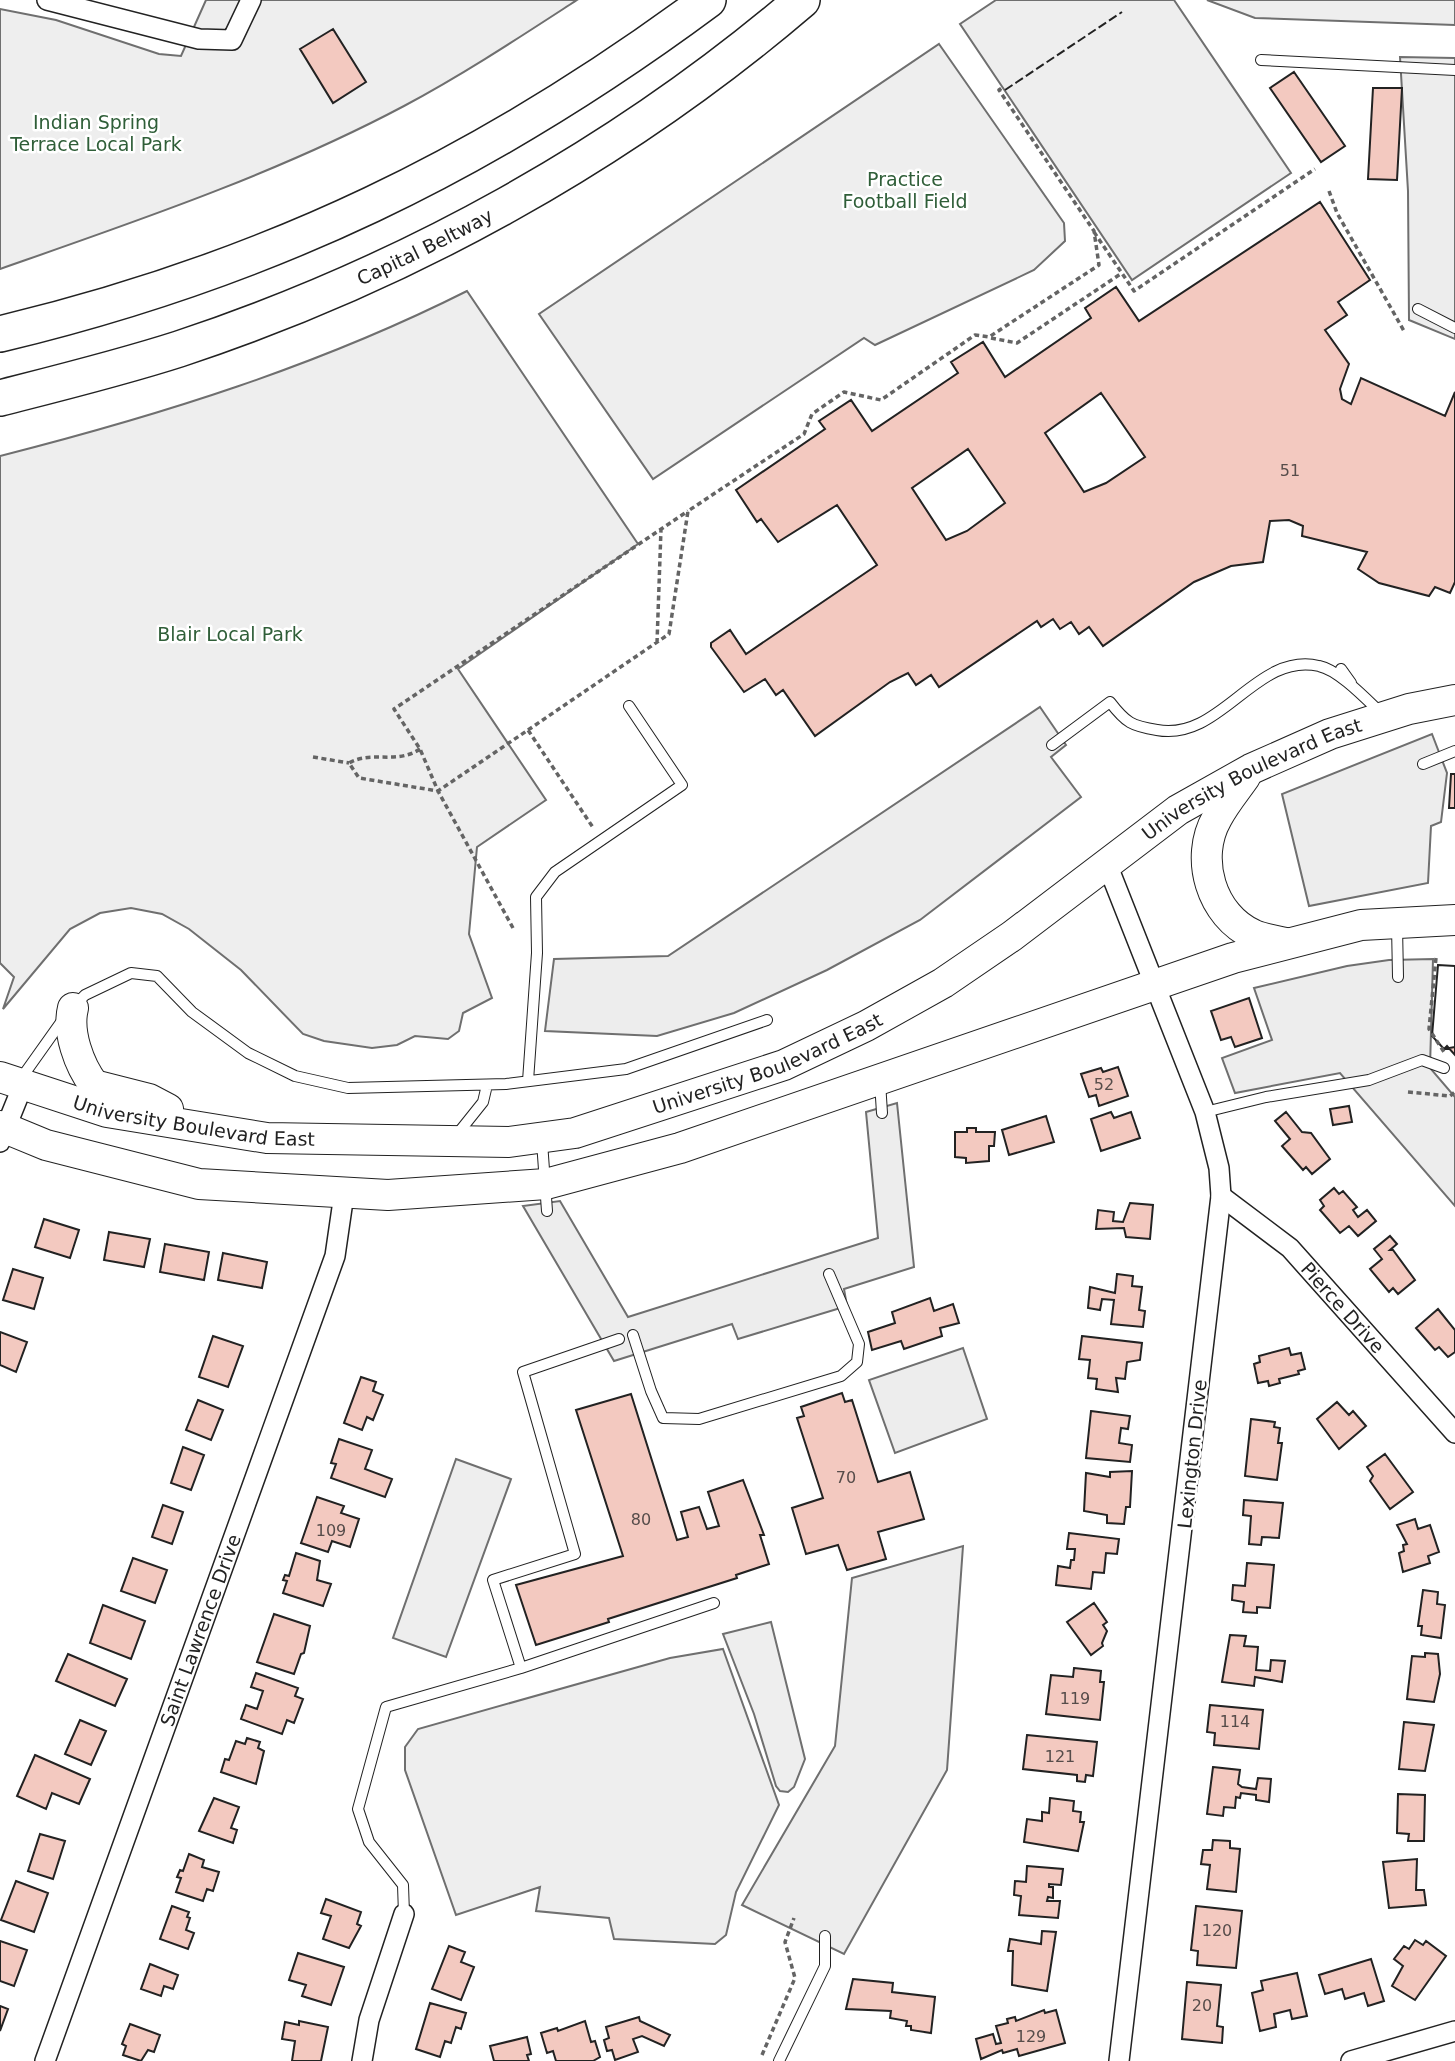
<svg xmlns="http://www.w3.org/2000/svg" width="1455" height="2061" font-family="'DejaVu Sans',sans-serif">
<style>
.green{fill:#eee;stroke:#6f6f6f;stroke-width:2}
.parking{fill:#ededed;stroke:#6f6f6f;stroke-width:2}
.building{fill:#f3c9c0;stroke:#222;stroke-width:2;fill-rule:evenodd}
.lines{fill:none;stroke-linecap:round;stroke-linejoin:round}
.lane-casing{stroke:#222;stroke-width:12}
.street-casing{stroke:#222;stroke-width:22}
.primary-casing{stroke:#222;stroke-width:32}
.highway-casing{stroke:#222;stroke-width:38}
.path{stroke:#646464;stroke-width:3.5;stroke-dasharray:5 3.5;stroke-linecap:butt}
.lane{stroke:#fff;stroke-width:10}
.street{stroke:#fff;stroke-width:19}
.primary{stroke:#fff;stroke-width:30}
.highway{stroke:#fff;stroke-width:35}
.fence{stroke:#222;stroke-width:2;stroke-dasharray:9 3.5;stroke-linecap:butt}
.labels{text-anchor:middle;stroke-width:5;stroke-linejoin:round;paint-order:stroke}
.number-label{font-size:16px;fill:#564c4a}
.park-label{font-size:19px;fill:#2f5e38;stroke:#fff}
.street-label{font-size:19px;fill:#222;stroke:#fff}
</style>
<rect width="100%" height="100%" fill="#fff"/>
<path class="green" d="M206 0H577C520 37 464 74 404 106 276 174 137 221 0 269V9L56 20 159 54 181 56Z
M996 0H1174L1291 173 1132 280 960 24Z
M1207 0H1455V25L1255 18Z
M939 44 1064 223 1065 241 1034 270 875 345 864 338 653 479 539 314Z
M467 291 638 544 458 669 546 800 477 847 469 934 492 998 463 1013 459 1031 448 1039 415 1036 397 1045 372 1048 324 1041 303 1034 241 970 189 929 162 914 131 908 100 913 70 929 3 1009 14 977 0 963V456C161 415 318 366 467 291Z
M456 1459 511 1479 446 1657 393 1638Z
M771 1622 805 1759 794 1787 788 1792 780 1791 776 1786 754 1714 723 1634Z
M723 1649 779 1805 736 1892 726 1935 715 1944 614 1939 609 1918 536 1911 540 1887 456 1915 405 1770V1747L418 1729 670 1658Z"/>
<path class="parking" d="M1400 57 1455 58V339L1409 320 1408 191Z
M1040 707 1066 745 1051 757 1081 797 920 920 827 970 734 1013 657 1036 545 1031 554 959 668 956Z
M1432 734 1447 773 1441 822 1431 826 1428 883 1309 906 1282 794Z
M1433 959 1430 1068 1455 1097V1206L1340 1073 1235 1093 1222 1058 1272 1040 1254 988 1347 966 1389 960Z
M897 1103 914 1267 844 1289 847 1306 738 1339 732 1324 614 1361 523 1206 560 1201 628 1317 878 1238 866 1112Z
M963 1348 987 1419 895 1453 869 1380Z
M963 1546 947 1770 844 1954 742 1905 835 1746 852 1578Z"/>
<path class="building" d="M333 29 366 82 333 103 300 49Z
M1294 72 1345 146 1321 162 1270 88Z
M1373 88H1402L1397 180 1368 179Z
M1320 202 1370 280 1338 302 1347 315 1325 330 1349 364 1340 389 1342 399 1351 404 1361 378 1445 416 1455 392V582L1450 593 1435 587 1429 596 1379 583 1358 569 1367 552 1302 536 1303 526 1289 520 1270 521 1263 562 1231 566 1194 582 1103 646 1089 627 1079 634 1071 622 1060 629 1053 619 1041 627 1037 621 939 687 931 675 916 685 908 673 890 682 815 736 783 690 776 695 765 679 744 692 711 647V643L730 630 746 654 877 565 837 505 778 542 761 519 757 522 736 490 825 429 819 421 851 400 872 431 958 373 951 362 983 342 1005 377 1091 318 1085 308 1116 287 1139 321ZM1101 393 1145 457 1106 483 1084 492 1045 433ZM968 449 1005 503 967 531 946 540 912 488Z
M1451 774H1455V808H1449Z
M1438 965 1455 966V1055L1447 1046 1444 1049 1432 1036Z
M1438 965 1455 966V1047L1444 1049 1432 1036Z
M1249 998 1262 1038 1235 1047 1231 1037 1221 1040 1211 1011Z
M1118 1067 1128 1096 1099 1106 1096 1095 1089 1097 1081 1074 1101 1068 1103 1072Z
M1349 1106 1352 1122 1333 1125 1330 1109Z
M1111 1112 1114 1118 1131 1112 1140 1138 1101 1151 1091 1119Z
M1286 1112 1302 1132 1311 1133 1330 1159 1312 1174 1306 1167 1303 1170 1282 1146 1290 1139 1275 1121Z
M1046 1116 1054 1142 1009 1155 1002 1130Z
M967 1128H976V1132H995L994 1146H989V1161L966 1163V1158L955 1157V1132H967Z
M1334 1188 1339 1194 1343 1191 1357 1207 1353 1210 1358 1217 1367 1210 1376 1221 1358 1236 1349 1226 1340 1233 1320 1210 1324 1206 1320 1200Z
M1130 1203 1153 1205 1150 1239 1126 1237 1124 1228 1096 1229 1098 1210 1114 1212 1113 1221 1123 1222Z
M44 1219 79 1230 70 1258 35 1247Z
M109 1232 150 1239 144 1267 104 1260Z
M1390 1236 1397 1244 1390 1250H1393L1415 1280 1398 1294 1393 1288 1389 1292 1370 1269 1382 1259 1374 1249Z
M165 1244 209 1252 204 1280 160 1272Z
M223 1253 267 1262 262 1288 218 1280Z
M13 1269 43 1278 34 1309 3 1300Z
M1117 1274 1133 1276 1132 1286 1142 1287 1139 1310 1145 1311 1143 1327 1111 1324 1114 1300 1102 1299 1100 1310 1088 1308 1090 1287 1115 1293Z
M930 1298 934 1311 953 1304 959 1323 940 1328 942 1336 904 1349 901 1341 872 1350 868 1332 895 1323 892 1312Z
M1438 1309 1455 1330V1352L1448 1357 1439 1347 1435 1350 1416 1328Z
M0 1332 27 1342 16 1372 0 1365Z
M213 1336 243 1346 228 1387 199 1377Z
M1082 1336 1142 1343 1140 1360 1127 1362 1125 1379 1116 1378 1118 1392 1096 1389 1097 1379 1088 1378 1090 1360 1079 1359Z
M1289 1348 1291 1355 1301 1353 1305 1369 1298 1371 1299 1374 1279 1379 1280 1383 1269 1386 1268 1381 1258 1383 1254 1364 1260 1362 1259 1356Z
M361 1377 376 1382 373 1391 383 1395 373 1420 367 1417 362 1430 344 1423Z
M842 1393 845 1402 852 1400 878 1482 910 1472 924 1519 878 1532 886 1559 847 1570 838 1545 806 1554 792 1508 823 1498 797 1418 804 1416 801 1407Z
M631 1394 677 1540 688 1537 681 1512 699 1507 707 1529 719 1526 708 1492 743 1480 764 1535H760L769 1564 736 1575 737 1578 608 1619 609 1622 536 1645 516 1585 623 1556 576 1410Z
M198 1400 223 1410 211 1440 186 1430Z
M1337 1402 1349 1415 1353 1411 1366 1426 1339 1449 1317 1419Z
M1091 1411 1130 1416 1128 1429 1121 1428 1119 1443 1132 1445 1130 1462 1086 1458Z
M1251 1419 1275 1422 1274 1427 1280 1428 1278 1443H1282L1277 1480 1245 1476Z
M339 1439 372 1450 365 1469 392 1479 385 1497 331 1478 336 1464 331 1463Z
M183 1447 204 1455 191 1490 171 1483Z
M1385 1454 1413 1492 1390 1509 1370 1481 1373 1476 1367 1467Z
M1132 1471 1130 1507H1126L1124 1524 1107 1523V1515L1084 1511 1086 1473 1110 1477V1472Z
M317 1497 344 1506 341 1513 359 1519 350 1547 332 1541 328 1552 301 1543Z
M1244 1500 1283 1503 1279 1538 1262 1537 1261 1545 1249 1544 1251 1516 1243 1515Z
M163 1505 183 1512 172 1544 152 1537Z
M1415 1519 1418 1529 1430 1525 1439 1552 1428 1556 1430 1563 1403 1572 1399 1553 1404 1551 1403 1545 1407 1544 1397 1525Z
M1069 1533 1119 1539 1117 1554 1106 1553 1104 1573 1093 1572 1091 1589 1056 1585 1058 1566 1070 1568 1071 1560H1074L1075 1549H1067Z
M296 1553 320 1561 317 1580 331 1584 323 1606 283 1593 287 1581 283 1580 285 1575 289 1576Z
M133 1558 167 1570 155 1603 121 1591Z
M1247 1563 1274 1565 1270 1608 1257 1607V1613L1243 1612 1244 1602 1232 1600 1233 1585 1245 1586Z
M1423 1590 1438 1592 1437 1604 1445 1605 1441 1638 1421 1635 1422 1626H1418Z
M1094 1603 1107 1622 1103 1625 1107 1631 1102 1643 1103 1646 1091 1655 1067 1622Z
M103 1605 145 1621 131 1659 90 1643Z
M274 1614 310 1626 304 1653 301 1654 294 1674 257 1662Z
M1230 1635 1246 1636 1244 1646 1258 1647 1256 1670 1270 1671 1271 1660 1285 1661 1282 1682 1255 1677 1254 1686 1222 1682Z
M1425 1653 1438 1654 1440 1674 1434 1702 1407 1699 1412 1656 1425 1657Z
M68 1654 127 1679 115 1706 56 1681Z
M1074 1668 1101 1671 1100 1682H1104L1100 1720 1046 1714 1051 1675 1073 1677Z
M256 1673 298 1688 295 1696 303 1699 294 1723 287 1720 282 1734 241 1719 246 1705 257 1709 263 1691 251 1687Z
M1210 1705 1263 1710 1259 1749 1214 1745 1215 1733 1207 1732Z
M80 1720 106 1731 91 1765 65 1754Z
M1404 1722 1434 1725 1425 1771 1399 1769Z
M1027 1735 1097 1742 1093 1776 1086 1775 1085 1782 1077 1781V1775L1023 1769Z
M247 1738 260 1742 258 1748 264 1751 256 1784 221 1772 225 1759 229 1760 236 1741 245 1744Z
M35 1755 90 1779 79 1804 52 1793 46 1809 17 1796Z
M1213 1767 1240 1770 1238 1784 1242 1787 1256 1789 1258 1778 1271 1779 1269 1802 1256 1800V1795L1241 1793 1240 1798 1236 1797 1235 1808 1224 1807 1223 1816 1207 1814Z
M1398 1794 1425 1795 1424 1841H1408L1409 1834 1397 1833Z
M214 1798 239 1807 231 1828 237 1830 233 1843 199 1831Z
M1050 1798 1074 1801 1073 1811 1081 1812 1080 1822H1084L1078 1851 1024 1842 1027 1819 1042 1821V1812L1049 1813Z
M40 1834 65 1841 53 1879 28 1871Z
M1213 1840 1230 1841V1848L1240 1849 1236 1892 1207 1889 1210 1865 1201 1864 1203 1850H1212Z
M189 1854 204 1860 202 1867 219 1872 213 1891 207 1889 203 1901 176 1892 181 1878 177 1877 180 1870 183 1871Z
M1417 1859 1416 1890H1424L1426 1905 1389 1908 1383 1862Z
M1027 1866 1063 1869 1061 1885 1049 1884V1887H1053V1898L1048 1897 1047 1901H1060L1058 1918 1019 1915 1021 1896 1014 1895 1015 1881 1026 1882Z
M16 1881 48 1893 34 1932 1 1920Z
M326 1899 361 1912 357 1924 361 1926 349 1948 323 1939 331 1916 321 1913Z
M172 1906 189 1912 187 1917 190 1918 186 1930 194 1933 188 1949 160 1939Z
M1196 1906 1242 1911 1236 1968 1197 1965 1198 1951 1191 1950Z
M1042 1931 1056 1932 1047 1991 1012 1985 1013 1951H1008L1010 1939 1041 1944Z
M1415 1940 1423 1945 1426 1941 1446 1956 1415 2000 1392 1986 1403 1966 1394 1959 1404 1946 1409 1949Z
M0 1941 27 1950 14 1986 0 1981Z
M449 1946 465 1952 461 1962 474 1967 461 2000 432 1989Z
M298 1953 344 1967 331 2005 302 1996 306 1985 289 1980Z
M1371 1959 1384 2001 1368 2006 1364 1993 1345 1999 1342 1989 1325 1994 1319 1975Z
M150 1964 178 1975 173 1989 164 1986 161 1996 141 1989Z
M1297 1973 1307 2016 1292 2019 1290 2010 1274 2014 1276 2027 1260 2031 1252 1993 1263 1990 1261 1981Z
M853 1979 893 1983 892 1992 935 1997 931 2033 911 2030V2026H906L907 2021 890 2018 891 2011 846 2009Z
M1187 1982 1221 1985 1217 2026 1223 2027 1222 2043 1182 2039Z
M430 2003 466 2013 461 2029 456 2027 451 2043 445 2041 440 2057 416 2049Z
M0 2006 8 2009 0 2031Z
M1044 2010 1045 2013 1056 2010 1065 2043 1019 2056 1017 2049 1003 2053 1002 2050 981 2059 976 2039 993 2034 996 2044 1001 2043 996 2026 1008 2023 1007 2019 1015 2017 1016 2021Z
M639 2017 640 2021 670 2035 664 2046 642 2036 633 2039 638 2052 615 2060 612 2050 607 2051 604 2040 609 2038 606 2027Z
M299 2021 328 2027 321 2061H292L295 2041 282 2039 285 2022 299 2025Z
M585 2021 591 2042 595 2041 600 2057 593 2061H556L553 2051 547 2053 541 2033 557 2028 558 2031Z
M130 2024 160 2035 154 2052 148 2050 141 2061 123 2055 126 2046 122 2044Z
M527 2037 531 2054 527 2055 529 2061H494L490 2046Z"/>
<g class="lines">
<g class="lane-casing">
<path id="lane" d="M1261 60 1455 70
M1418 309 1455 328
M1341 669 1351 683
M1052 745 1110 702C1126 723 1132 726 1157 730 1221 742 1256 651 1319 666 1339 670 1367 700 1382 714
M1423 764 1455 751
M1397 926 1398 977
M74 1006 85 995 131 973 157 976 192 1012 248 1053 295 1076 348 1088 506 1084 626 1069 767 1020
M20 1080 64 1018
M528 1081 537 953 536 897 555 872 682 785 629 706
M880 1082 882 1113
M1205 1112 1266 1097 1369 1080 1422 1060 1444 1068
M455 1137 483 1102 487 1085
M542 1142 547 1211
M633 1335 651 1391 663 1418 699 1419 841 1376 857 1362 859 1344 829 1274
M521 1668 493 1580 575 1554 523 1372 619 1339
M404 1914 403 1885 369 1842 358 1809 386 1707 521 1668 714 1603
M779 2061 825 1966V1936"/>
</g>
<g class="street-casing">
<g id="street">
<path d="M47 0 199 39 232 40 251 0"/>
<path d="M1107 864 1205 1112 1219 1168 1221 1196 1119 2061"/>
<path d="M0 1142 23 1085"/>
<path id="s1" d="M1221 1196 1290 1248 1455 1433"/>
<path id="s2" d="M45 2061 335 1256 344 1194"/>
<path d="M362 2061 369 2020 404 1914"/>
<path d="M1351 2061 1455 2031"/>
</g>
</g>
<g class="primary-casing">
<g id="primary">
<path d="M1245 777C1236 790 1225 803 1217 818 1194 858 1211 916 1254 935 1264 939 1276 941 1286 943"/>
<path d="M73 1008C67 1032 79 1065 94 1085L149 1099 168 1109"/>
<path id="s3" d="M0 1077 107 1112 267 1138 509 1142 575 1133 784 1065 866 1026 943 983 1012 936 1178 810 1251 769 1330 734 1409 709 1455 700"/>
<path d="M0 1126 46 1145 199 1184 388 1195 546 1184 680 1148 1233 958 1361 925 1455 920"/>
</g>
</g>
<g class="highway-casing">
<g id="highway">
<path d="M0 334C268 270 487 164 708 0"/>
<path id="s4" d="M0 398C59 383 120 368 179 349 405 274 621 155 802 0"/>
</g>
</g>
<path class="path" d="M1329 191 1337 213 1404 331
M1094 232 1134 291 1315 169
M991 338 1017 343 1122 273
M657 643 661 529
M528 730 669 634 688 511 804 434 812 414 844 392 881 400 975 335 989 337 1099 265 1094 231 999 90 1003 87
M420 749C396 765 372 750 349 763L359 778 438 791 528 730 594 829
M313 757 349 763
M513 928 438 791 420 749 394 709 688 511
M1436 958 1429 1029 1444 1052
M1408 1092 1450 1096 1455 1092
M762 2055 795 1978 785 1942 794 1918"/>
<use href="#lane" class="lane"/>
<use href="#street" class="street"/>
<use href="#primary" class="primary"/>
<use href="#highway" class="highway"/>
<path class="fence" d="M1005 90 1122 12"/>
</g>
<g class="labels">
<g class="number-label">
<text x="1290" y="476">51</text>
<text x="1104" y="1090">52</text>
<text x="846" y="1483">70</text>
<text x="641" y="1525">80</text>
<text x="331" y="1536">109</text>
<text x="1075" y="1704">119</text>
<text x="1235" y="1727">114</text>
<text x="1060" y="1762">121</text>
<text x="1217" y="1936">120</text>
<text x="1202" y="2011">20</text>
<text x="1031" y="2042">129</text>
</g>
<g class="park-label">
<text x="96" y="129">Indian Spring<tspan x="96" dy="22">Terrace Local Park</tspan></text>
<text x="905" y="186">Practice<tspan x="905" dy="22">Football Field</tspan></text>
<text x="230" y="641">Blair Local Park</text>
</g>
<g class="street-label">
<text dy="7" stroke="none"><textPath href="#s4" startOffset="452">Capital Beltway</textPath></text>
<text dy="7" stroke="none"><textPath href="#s3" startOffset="1354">University Boulevard East</textPath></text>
<text dy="7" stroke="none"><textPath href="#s3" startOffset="788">University Boulevard East</textPath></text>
<text dy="7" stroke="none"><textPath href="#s3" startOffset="200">University Boulevard East</textPath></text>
<text dy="7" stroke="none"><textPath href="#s1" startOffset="166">Pierce Drive</textPath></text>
<text transform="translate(1192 1454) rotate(-84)" y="7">Lexington Drive</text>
<text dy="7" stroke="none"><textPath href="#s2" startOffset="458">Saint Lawrence Drive</textPath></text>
</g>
</g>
</svg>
